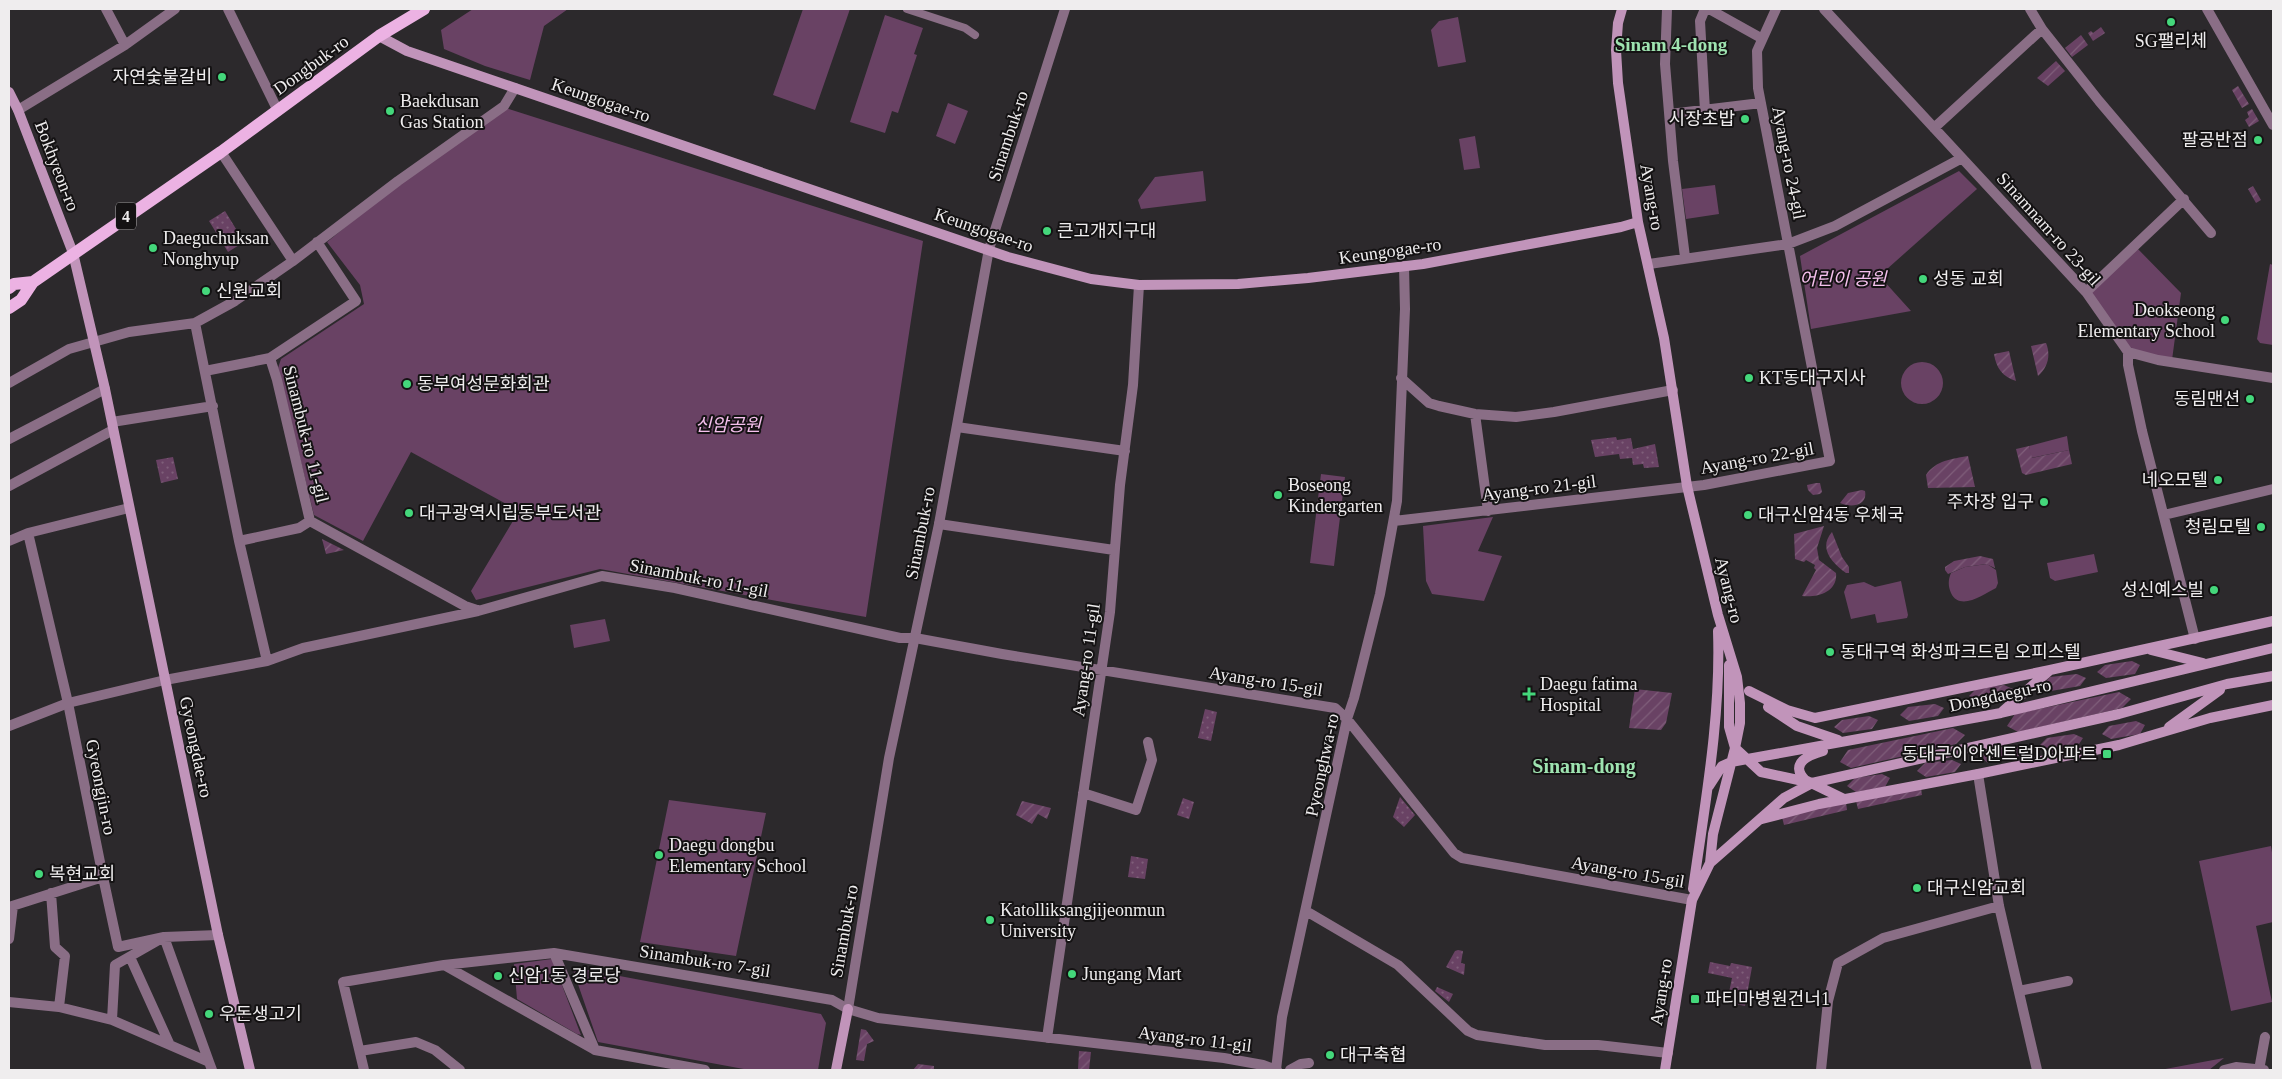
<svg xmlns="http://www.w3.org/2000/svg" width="2282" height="1079" font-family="'Times New Roman','Noto Sans KR',serif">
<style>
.grass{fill:url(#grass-dots)}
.park{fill:#694264}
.garden{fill:url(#garden-furrows)}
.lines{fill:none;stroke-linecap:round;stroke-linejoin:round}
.pedestrian{stroke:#8a6e86;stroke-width:8}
.minor{stroke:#8a6e86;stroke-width:10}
.tertiary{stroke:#8a6e86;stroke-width:10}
.secondary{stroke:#c194ba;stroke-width:10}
.primary{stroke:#ecb2e3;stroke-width:12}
.poi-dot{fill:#44d77b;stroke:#141213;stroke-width:2}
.labels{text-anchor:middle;stroke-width:4;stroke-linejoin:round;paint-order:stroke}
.shield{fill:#141213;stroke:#adabac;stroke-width:1}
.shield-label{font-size:16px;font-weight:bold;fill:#efedee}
.poi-label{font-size:18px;fill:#efedee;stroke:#141213;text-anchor:start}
.street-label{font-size:18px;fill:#efedee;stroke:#141213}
.park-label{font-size:18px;font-style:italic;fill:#f5c0ed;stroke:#141213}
.neighbourhood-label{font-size:19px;font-weight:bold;fill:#9ee3b0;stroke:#141213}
.quarter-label{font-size:20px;font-weight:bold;fill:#9ee3b0;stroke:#141213}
</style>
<defs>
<pattern id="grass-dots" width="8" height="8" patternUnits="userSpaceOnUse" patternTransform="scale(1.25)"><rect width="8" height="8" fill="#694264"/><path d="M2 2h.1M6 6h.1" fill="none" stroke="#7f5e7a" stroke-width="1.8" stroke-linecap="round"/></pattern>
<pattern id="garden-furrows" width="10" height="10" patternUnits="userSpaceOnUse" patternTransform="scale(1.25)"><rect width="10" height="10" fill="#694264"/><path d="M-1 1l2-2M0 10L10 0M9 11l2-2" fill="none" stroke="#7f5e7a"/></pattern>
</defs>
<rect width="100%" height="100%" fill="#2c292c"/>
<path class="grass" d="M225 211 244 242 228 252 209 221Z
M1616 437 1617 440 1631 438 1633 449 1655 444 1659 467 1644 468 1643 464 1633 465 1632 458 1620 459 1619 454 1595 457 1591 440Z
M173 457 178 479 161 483 156 460Z
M1205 709 1217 712 1211 741 1198 738Z
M1400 797 1415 815 1404 827 1393 817Z
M1183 798 1194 802 1189 819 1177 815Z
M1131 856 1148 859 1145 879 1128 877Z
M1458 950 1463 951 1461 963 1465 964 1464 975 1446 967 1455 951Z
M1710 962 1730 966 1731 963 1752 967 1745 1006 1727 1002 1732 978 1708 973Z
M1437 987 1453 994 1449 1002 1435 991Z"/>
<path class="park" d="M473 9H568L544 26 530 80 485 66 444 49 441 30Z
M803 9H850L815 110 773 95Z
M885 15 923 28 914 54 917 55 898 113 892 111 885 133 850 122Z
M1458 17 1466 62 1438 67 1431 30 1439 21Z
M948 103 968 111 955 144 936 136Z
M506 108 923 241 866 617 600 569 476 600 471 591 519 511 411 452 363 541 314 515 278 368 281 359 364 304 360 285 327 242 399 183Z
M1475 136 1480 168 1464 170 1459 139Z
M1203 171 1206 201 1141 209 1138 200 1155 177Z
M1959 171 1977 189 1887 269 1883 280 1911 311 1811 329 1800 256Z
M1715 185 1719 214 1686 219 1682 189Z
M2136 247 2181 293 2172 360 2130 350 2089 292Z
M2270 264 2273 265V345L2260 343 2257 339Z
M1901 383a21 21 0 1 1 42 0a21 21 0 1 1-42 0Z
M2067 436 2069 450 2031 458 2029 446Z
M1321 474 1345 477 1334 566 1310 563Z
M1493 517 1478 551 1502 556 1484 601 1432 594 1426 581 1423 526Z
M2094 554 2098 572 2055 581 2050 578 2047 563Z
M1987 564 1996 570 1998 583 1996 588C1984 594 1960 612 1951 593 1948 586 1948 580 1951 573L1965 567Z
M1901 581 1908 615 1907 618 1877 623 1875 614 1851 619 1844 592 1847 585 1864 582 1875 587Z
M605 619 610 641 574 648 570 625Z
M669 800 766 813 736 956 640 942Z
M2271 846 2273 859V922L2256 926 2272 1002 2231 1011 2199 861Z
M552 959 581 1035 577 1034 517 999 514 964Z
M572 967 821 1014 826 1023 818 1070H749L598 1042Z
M2224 1058 2209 1070H2160Z"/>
<path class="garden" d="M2101 27 2105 33 2093 41 2088 33 2091 31 2093 33Z
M2081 35 2088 45 2072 57 2065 48Z
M2056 61 2065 71 2048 86 2037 78Z
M2238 86 2249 104 2242 108 2232 90Z
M2252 109 2259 121 2249 127 2245 120 2249 117 2247 112Z
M2253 186 2261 200 2256 203 2248 189Z
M2046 343C2051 355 2048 367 2038 376L2031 346Z
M2009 351 2016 381C2003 377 1996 368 1994 354Z
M2029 446 2032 458 2069 450 2072 464 2026 475 2022 473 2016 449Z
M1968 456 1975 487 1928 488 1926 475C1936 460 1952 459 1968 456Z
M1816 483H1820L1822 492 1820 494 1813 495 1808 490 1807 485Z
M1862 490 1865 491C1868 506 1851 508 1840 503L1848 493Z
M1824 526 1817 548 1819 560 1836 573C1838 592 1817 598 1802 596L1816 570 1814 568 1815 565 1806 560 1804 562 1795 559 1794 534Z
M1832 532 1842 557 1849 567V573H1846C1832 563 1818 548 1832 532Z
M322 539 344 550 326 554Z
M1980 556 1993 559 1995 568 1986 564 1965 567 1948 574 1945 570V567L1954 561Z
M2132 661 2140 665 2135 674 2106 678 2097 672 2105 665Z
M2077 674 2086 678 2080 686 2051 691 2042 685 2050 677Z
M2004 685 2013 689 2007 697 1979 702 1969 696 1977 688Z
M1635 689 1672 693 1666 723 1661 730 1629 728Z
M2119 692 2131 699 2122 708 2018 732 2007 726 2015 714Z
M1935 704 1944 708 1938 716 1909 721 1900 715 1908 707Z
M1869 716 1878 720 1872 729 1843 733 1834 727 1842 720Z
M2136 721 2145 725 2140 734 2111 739 2102 734 2109 726Z
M1953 728 1965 735 1956 744 1851 768 1840 762 1848 750Z
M2074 734 2083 738 2077 747 2048 752 2039 746 2047 738Z
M2014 745 2023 749 2017 758 1988 763 1979 756 1987 749Z
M1952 760 1961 764 1955 772 1926 777 1917 771 1925 763Z
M1882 774 1890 778 1885 787 1856 792 1847 786 1855 778Z
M1921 788 1922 795 1858 809 1856 801Z
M1022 801 1051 808 1047 819 1038 814 1032 824 1016 815Z
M1846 802 1847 810 1784 825 1782 817Z
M861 1029 866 1030 874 1041 867 1044 864 1061 856 1060Z
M1079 1051 1091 1052 1089 1070H1078Z
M918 1064 934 1066V1070H913Z"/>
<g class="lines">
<path class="pedestrian" d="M907 9 965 28 975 35"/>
<path class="minor" d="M106 9 125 45
M228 9 278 111
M1667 9 1665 64 1673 161 1685 257
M1705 9 1700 21 1705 111
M1709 9 1761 38
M1824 9 2086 292 2128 352 2158 360 2273 378
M2030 9 2042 29 2099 101 2211 233
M2207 9 2273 125
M18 110 125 45 175 9
M1670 114 1761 103
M1934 128 2042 29
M221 152 293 261
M317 242 356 301 270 358 277 380 310 521 465 606 477 610
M1649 264 1788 244 1835 226 1962 158
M2086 292 2184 199
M195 323 239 541 267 661
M2128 352V365L2142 431 2195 639
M205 371 270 358
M1401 378 1429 403 1439 406 1475 414 1516 417 1554 412 1673 390
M9 383 69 349 129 332 195 323 235 301 293 261 398 181 504 106 515 88
M1475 414 1488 511
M112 422 213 406
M957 427 1125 451
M9 439 105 389
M9 486 113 430
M2164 515 2273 489
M1394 521 1704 485 1830 461 1758 88 1757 51 1776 9
M939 524 1114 550
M28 533 68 703 103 877
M9 541 28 533 129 508
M239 541 299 528 310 521
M165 680 267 661 303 648 478 611 602 576 675 588 900 638H915L1002 654 1335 708 1347 719 1454 853 1462 858 1692 900
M1978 774 1999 906 2037 1070
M1083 793 1136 810 1152 760 1148 742
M51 893 55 947 65 956 59 1007
M9 907 103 877 118 947 164 937 218 935
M1306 911 1398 965 1468 1031 1477 1035 1545 1045H1598L1668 1053
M9 939 13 906
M554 953 595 1050
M130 957 169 1043
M444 965 595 1050 705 1070
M2019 991 2068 981
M9 1002 59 1007 112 1020 209 1062 212 1070
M112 1020 115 965 164 937 209 1062
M1047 1038 1110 612 1120 485 1133 385 1139 285
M360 1051 416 1042 435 1050 460 1070
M364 1070 343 982 444 965 554 953 832 1000 848 1009 878 1018 1224 1058 1263 1065 1277 1070
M1276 1070 1282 1017 1347 719 1354 698 1380 594 1397 501 1405 309 1404 266
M1290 1070 1301 1064 1309 1063
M1821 1070 1828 1001 1838 963 1883 938 1999 906
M2224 1070 2236 1067 2264 1070
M2259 1070 2265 1037"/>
<path class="tertiary" d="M9 726 68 703 165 680
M848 1009 889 758 939 524 989 249 1065 9"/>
<path class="secondary" d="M1622 9 1618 23 1616 50 1618 83 1638 222 1664 338 1687 486 1718 615 1737 677 1740 703V723L1735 748 1713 834 1710 863 1692 900 1665 1070
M379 36 407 51 1008 257 1091 279 1139 285 1238 284 1308 278 1423 264 1621 227 1638 222
M9 92 18 110 73 253 105 389 218 935 250 1070
M2151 650 2203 663
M1729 665V727L1735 748 1761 772 1812 783
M1749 691 1787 710 1815 718 2050 670 2273 621
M1768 707 1797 726 1838 740
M2003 711 2049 671
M2169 727 2220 690
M1823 751C1809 755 1789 763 1805 780L1844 799
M1709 786 1722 766 1731 762 2001 713 2273 648
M1762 819 1819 804 1978 774 2119 745 2210 718 2273 705
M1710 863 1784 798 1812 783 2119 714 2227 684 2273 676
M1693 889C1705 803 1721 718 1718 631
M836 1070 848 1009"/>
<path class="primary" d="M9 288 14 284 33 282
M9 308 21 300 33 282 221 152 379 36 424 9"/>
</g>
<g class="poi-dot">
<circle cx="2171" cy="22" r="5"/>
<circle cx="222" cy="77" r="5"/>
<circle cx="390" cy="111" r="5"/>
<circle cx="1745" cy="119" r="5"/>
<circle cx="2258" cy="140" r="5"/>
<circle cx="1047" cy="231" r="5"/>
<circle cx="153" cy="248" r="5"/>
<circle cx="1923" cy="279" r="5"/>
<circle cx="206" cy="291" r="5"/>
<circle cx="2225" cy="320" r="5"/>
<circle cx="1749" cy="378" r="5"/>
<circle cx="407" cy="384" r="5"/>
<circle cx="2250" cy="399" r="5"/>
<circle cx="2218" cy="480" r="5"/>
<circle cx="1278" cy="495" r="5"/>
<circle cx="2044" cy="502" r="5"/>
<circle cx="409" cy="513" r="5"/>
<circle cx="1748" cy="515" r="5"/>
<circle cx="2261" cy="527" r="5"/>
<circle cx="2214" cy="590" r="5"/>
<circle cx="1830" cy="652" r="5"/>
<path d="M1526.5 686.5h5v5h5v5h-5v5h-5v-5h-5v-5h5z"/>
<rect x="2102" y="749" width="10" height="10" rx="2.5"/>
<circle cx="659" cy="855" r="5"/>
<circle cx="39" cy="874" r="5"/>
<circle cx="1917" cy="888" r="5"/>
<circle cx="990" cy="920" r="5"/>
<circle cx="1072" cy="974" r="5"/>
<circle cx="498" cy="976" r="5"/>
<rect x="1690" y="994" width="10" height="10" rx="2.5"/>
<circle cx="209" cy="1014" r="5"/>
<circle cx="1330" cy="1055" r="5"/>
</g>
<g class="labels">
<rect class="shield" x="116" y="202.5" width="20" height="27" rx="4"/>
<g class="shield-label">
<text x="126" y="222">4</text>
</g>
<g class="poi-label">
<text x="2171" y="47" text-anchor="middle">SG팰리체</text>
<text x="212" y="83" text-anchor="end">자연숯불갈비</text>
<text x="400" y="107">Baekdusan<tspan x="400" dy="21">Gas Station</tspan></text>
<text x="1735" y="125" text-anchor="end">시장초밥</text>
<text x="2248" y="146" text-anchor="end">팔공반점</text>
<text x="1057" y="237">큰고개지구대</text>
<text x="163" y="244">Daeguchuksan<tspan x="163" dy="21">Nonghyup</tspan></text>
<text x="1933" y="285">성동 교회</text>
<text x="216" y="297">신원교회</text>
<text x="2215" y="316" text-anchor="end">Deokseong<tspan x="2215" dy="21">Elementary School</tspan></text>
<text x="1759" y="384">KT동대구지사</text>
<text x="417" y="390">동부여성문화회관</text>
<text x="2240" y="405" text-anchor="end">동림맨션</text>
<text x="2208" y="486" text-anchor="end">네오모텔</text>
<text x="1288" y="491">Boseong<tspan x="1288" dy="21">Kindergarten</tspan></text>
<text x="2034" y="508" text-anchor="end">주차장 입구</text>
<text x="419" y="519">대구광역시립동부도서관</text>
<text x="1758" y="521">대구신암4동 우체국</text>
<text x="2251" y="533" text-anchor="end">청림모텔</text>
<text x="2204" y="596" text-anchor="end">성신예스빌</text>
<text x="1840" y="658">동대구역 화성파크드림 오피스텔</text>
<text x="1540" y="690">Daegu fatima<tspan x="1540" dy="21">Hospital</tspan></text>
<text x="2097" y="760" text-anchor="end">동대구이안센트럴D아파트</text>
<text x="669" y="851">Daegu dongbu<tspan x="669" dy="21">Elementary School</tspan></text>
<text x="49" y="880">복현교회</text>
<text x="1927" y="894">대구신암교회</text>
<text x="1000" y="916">Katolliksangjijeonmun<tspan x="1000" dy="21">University</tspan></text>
<text x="1082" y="980">Jungang Mart</text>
<text x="508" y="982">신암1동 경로당</text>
<text x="1705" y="1005">파티마병원건너1</text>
<text x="219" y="1020">우돈생고기</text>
<text x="1340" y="1061">대구축협</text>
</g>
<g class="street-label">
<text transform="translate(311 65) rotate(-36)" y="6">Dongbuk-ro</text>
<text transform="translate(601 100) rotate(19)" y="6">Keungogae-ro</text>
<text transform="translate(1008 136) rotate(-72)" y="6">Sinambuk-ro</text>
<text transform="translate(1789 163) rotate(79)" y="6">Ayang-ro 24-gil</text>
<text transform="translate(57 166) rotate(69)" y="6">Bokhyeon-ro</text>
<text transform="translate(1652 197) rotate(80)" y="6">Ayang-ro</text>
<text transform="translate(2049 229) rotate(48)" y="6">Sinamnam-ro 23-gil</text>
<text transform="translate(984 230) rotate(19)" y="6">Keungogae-ro</text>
<text transform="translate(1390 251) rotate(-8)" y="6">Keungogae-ro</text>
<text transform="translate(306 434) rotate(76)" y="6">Sinambuk-ro 11-gil</text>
<text transform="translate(1757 458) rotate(-10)" y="6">Ayang-ro 22-gil</text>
<text transform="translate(1539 488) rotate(-7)" y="6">Ayang-ro 21-gil</text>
<text transform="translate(920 533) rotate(-79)" y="6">Sinambuk-ro</text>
<text transform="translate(699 578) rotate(11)" y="6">Sinambuk-ro 11-gil</text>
<text transform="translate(1729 590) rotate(76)" y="6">Ayang-ro</text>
<text transform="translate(1086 660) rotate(-82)" y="6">Ayang-ro 11-gil</text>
<text transform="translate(1266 681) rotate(9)" y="6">Ayang-ro 15-gil</text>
<text transform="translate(2000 695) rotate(-12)" y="6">Dongdaegu-ro</text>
<text transform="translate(196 747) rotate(78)" y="6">Gyeongdae-ro</text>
<text transform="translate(1322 765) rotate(-78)" y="6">Pyeonghwa-ro</text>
<text transform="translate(101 787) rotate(79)" y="6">Gyeongjin-ro</text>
<text transform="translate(1628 872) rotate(10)" y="6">Ayang-ro 15-gil</text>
<text transform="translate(844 931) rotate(-80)" y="6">Sinambuk-ro</text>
<text transform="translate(705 961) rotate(9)" y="6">Sinambuk-ro 7-gil</text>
<text transform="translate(1661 992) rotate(-81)" y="6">Ayang-ro</text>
<text transform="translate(1195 1039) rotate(7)" y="6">Ayang-ro 11-gil</text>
</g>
<g class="park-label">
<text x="1843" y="285">어린이 공원</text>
<text x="728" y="431">신암공원</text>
</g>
<g class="neighbourhood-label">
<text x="1671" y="51">Sinam 4-dong</text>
</g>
<g class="quarter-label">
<text x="1584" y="773">Sinam-dong</text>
</g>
</g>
<rect width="2282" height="1079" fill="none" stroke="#efedee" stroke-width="20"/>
</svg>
